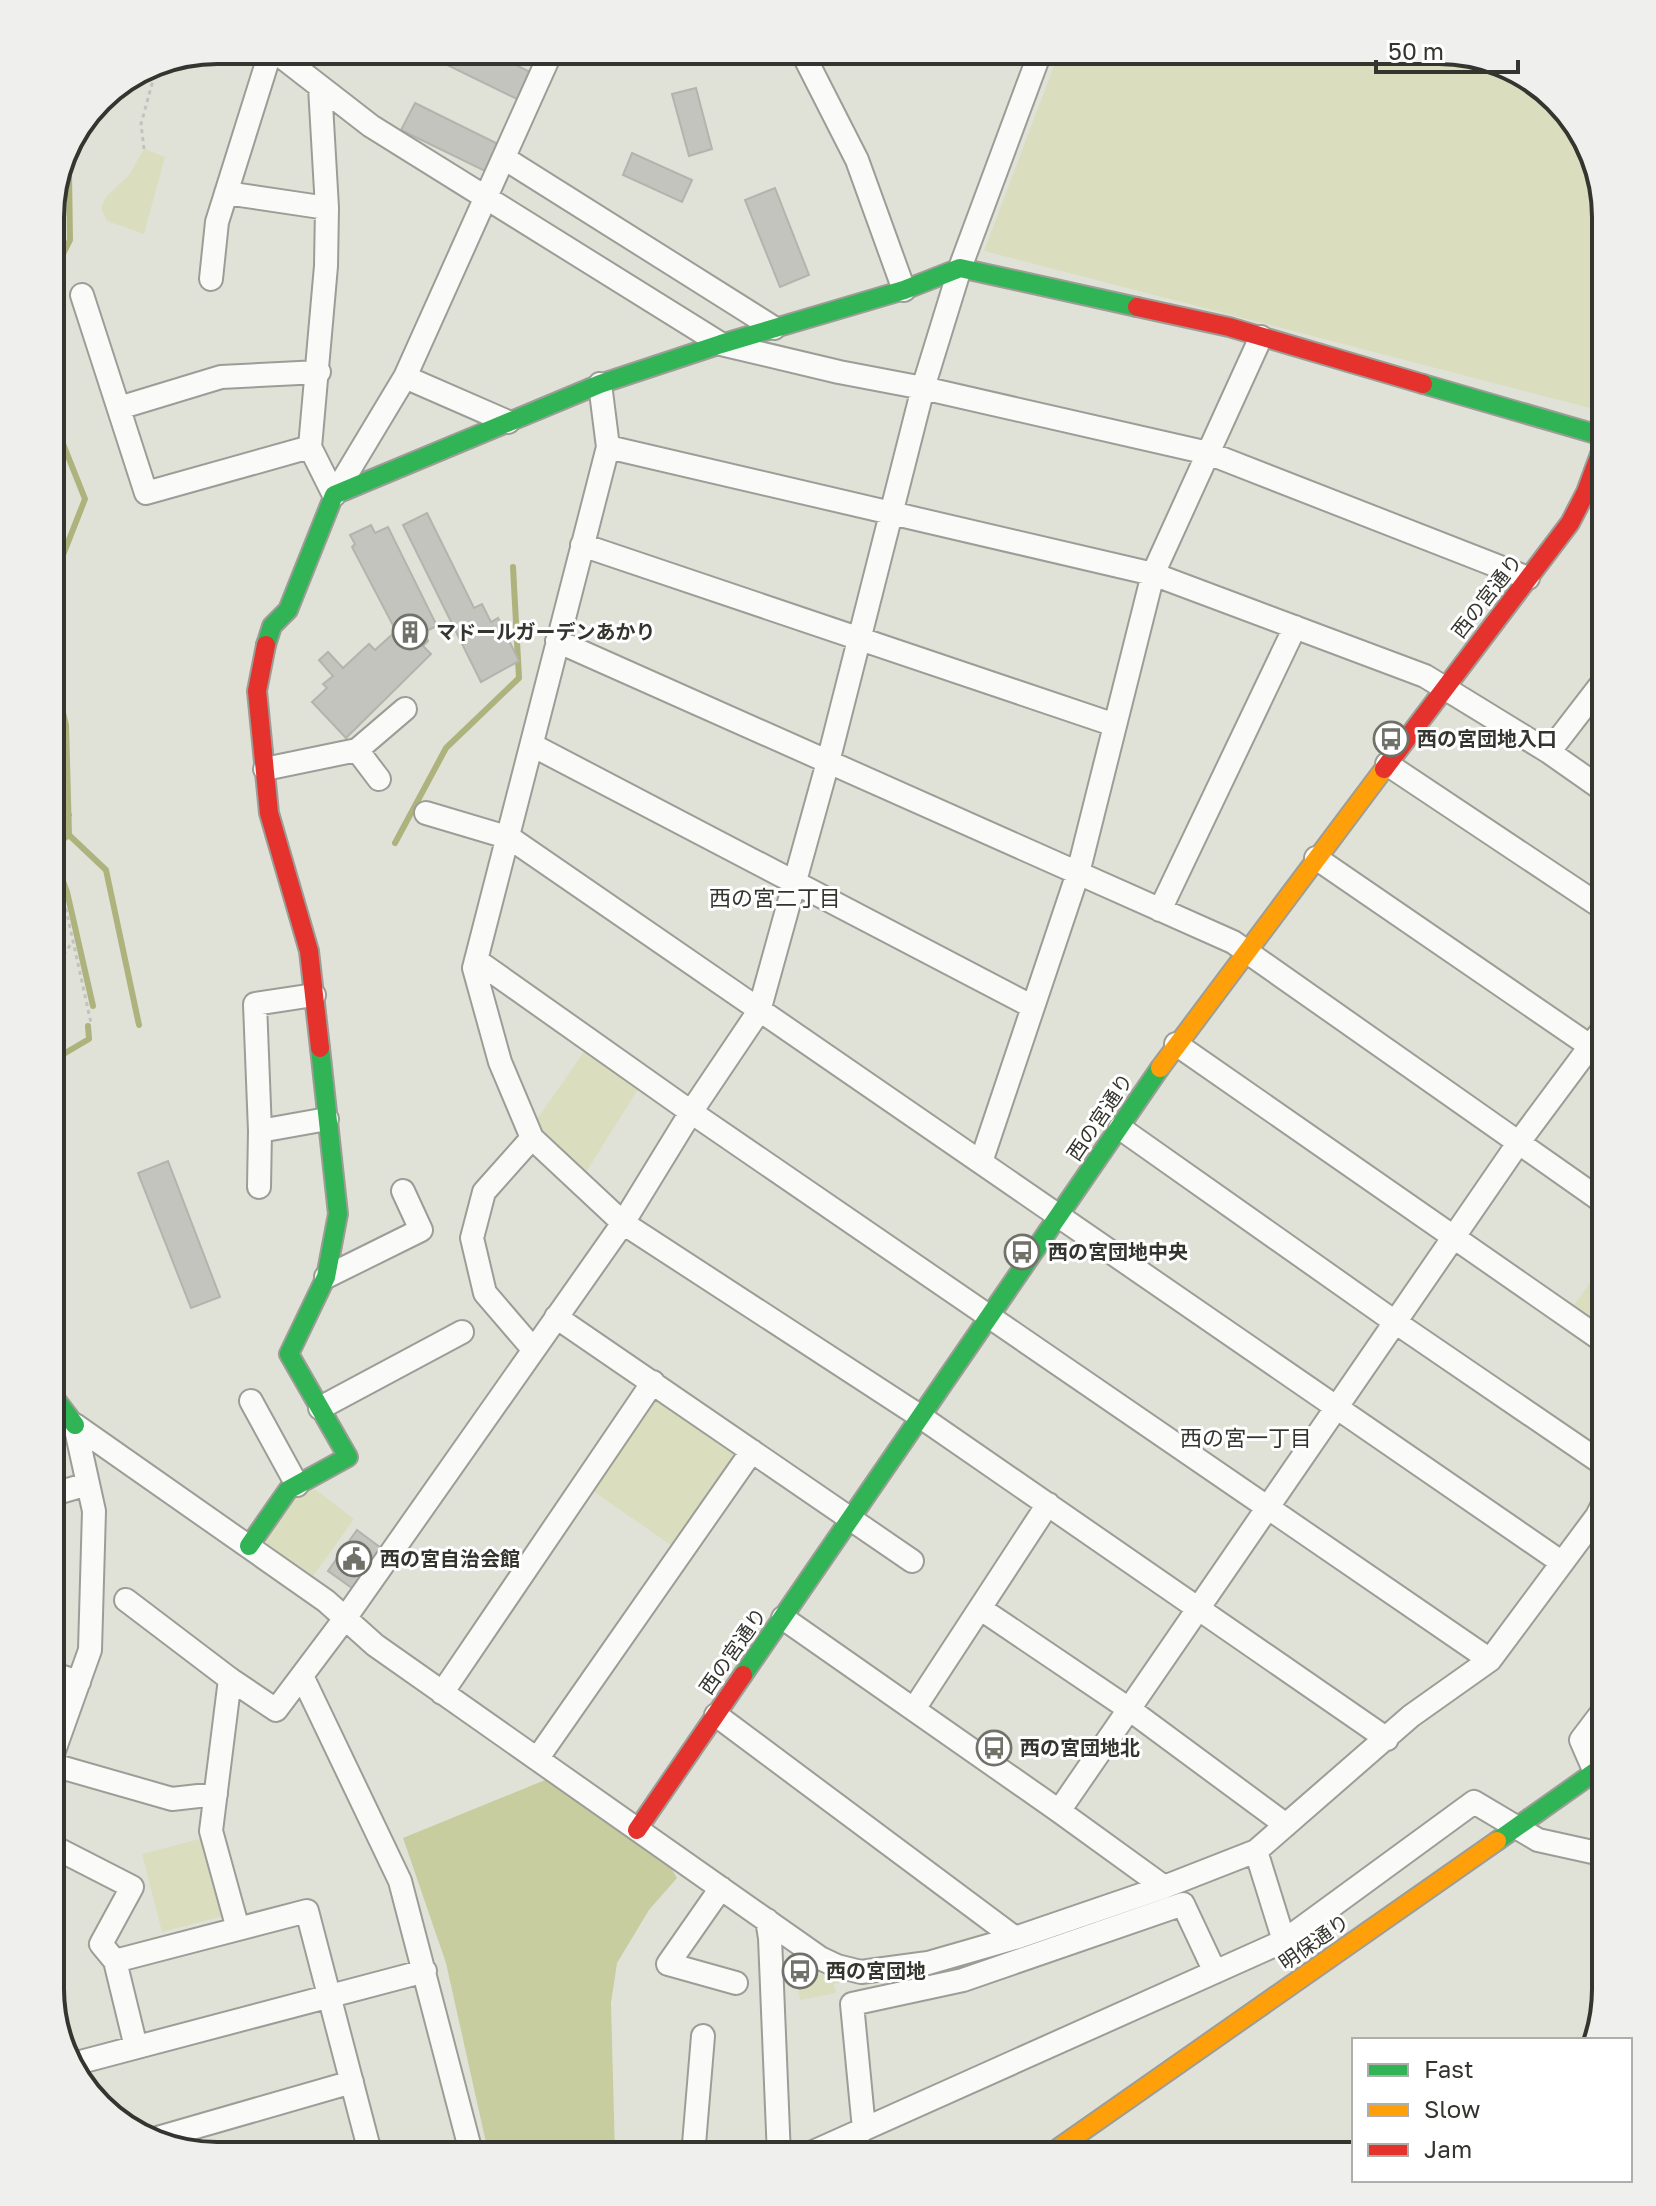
<svg xmlns="http://www.w3.org/2000/svg" width="1656" height="2206" font-family="'Golos Text','Noto Sans JP',sans-serif">
<style>
.green{fill:#dadebe}
.forest{fill:#c8cda0}
.lines{fill:none;stroke-linecap:round;stroke-linejoin:round}
.stream{stroke:#aeb37d;stroke-width:6}
.building{fill:#c3c4bd;stroke:#b3b4ad;stroke-width:2}
.street-casing{stroke:#9c9d96;stroke-width:26}
.fast-casing{stroke:#9c9d96;stroke-width:22}
.slow-casing{stroke:#9c9d96;stroke-width:22}
.jam-casing{stroke:#9c9d96;stroke-width:22}
.path{stroke:#c2c3bf;stroke-width:3;stroke-dasharray:4 4;stroke-linecap:butt}
.street{stroke:#fafbf9;stroke-width:22}
.fast{stroke:#30b455;stroke-width:18}
.slow{stroke:#ff9f0a;stroke-width:18}
.jam{stroke:#e5322d;stroke-width:18}
.labels{text-anchor:middle;stroke-width:6;stroke-linejoin:round;paint-order:stroke}
.street-label{font-size:20px;fill:#34352e;stroke:#fff}
.poi-label{font-size:20px;font-weight:bold;fill:#34352e;stroke:#fff;text-anchor:start}
.neighbourhood-label{font-size:22px;fill:#34352e;stroke:#fff}
.rim{fill:none;stroke:#34352e;stroke-width:4}
</style>
<rect width="100%" height="100%" fill="#e0e2d8"/>
<path class="green" d="M1060 50H1450L1523 73 1578 125 1606 217V344L1590 408 984 251Z
M144 149 165 157 144 234 107 221 101 208 106 197 129 175Z
M588 1046 642 1083 586 1172 541 1137 535 1122Z
M1606 1260V1333L1572 1308Z
M664 1395 737 1449 738 1458 675 1548 590 1489 649 1399Z
M315 1489 354 1519 311 1579 268 1549 266 1539 295 1497Z
M207 1837 228 1915 162 1932 142 1854Z
M835 1971 856 1980 834 1984 836 1993 800 2000 797 1981Z"/>
<path class="forest" d="M550 1778 668 1863 677 1878 649 1910 617 1963 611 2003 615 2156H489L446 1963 403 1838Z"/>
<g class="lines">
<path class="stream" d="M50 280 70 240 69 173 62 161
M50 588 85 499 50 411
M50 661 66 725 69 835 106 870 139 1025
M50 788 69 815
M69 835 51 848 67 892 93 1006
M395 843 446 748 519 678 513 567
M50 1062 89 1039 88 1026"/>
</g>
<path class="building" d="M440 50H486L534 74 521 101 435 59Z
M696 88 712 149 689 156 672 94Z
M415 103 500 145 487 172 401 130Z
M632 153 692 180 682 202 623 175Z
M775 188 809 275 780 287 745 200Z
M427 513 474 608 482 604 491 622 498 618 519 661 481 682 403 525Z
M371 525 375 533 388 527 437 626 424 632 428 641 423 646 431 654 346 738 312 702 327 688 323 684 333 676 319 660 328 652 343 668 369 644 375 650 396 631 352 547 355 544 350 535Z
M168 1161 220 1297 191 1308 138 1173Z
M357 1530 381 1548 352 1588 328 1571Z"/>
<g class="lines">
<g class="street-casing">
<path id="street" d="M273 50 371 126 721 344 839 372 923 388 1208 453 1528 578
M801 50 857 160 904 290
M320 87 327 208 326 266 310 447 334 495
M504 158 774 328
M226 193 327 208
M211 279 217 222 271 50
M82 295 146 493 310 447
M405 377 508 422
M600 384 608 447 474 968 500 1062 532 1138 623 1223 691 1112 759 1011 828 762 923 388 960 268 1041 50
M119 408 221 377 319 372
M608 447 1153 574 1425 676 1549 752 1606 792
M334 495 405 377 552 50
M582 545 1115 725
M557 641 1233 942 1606 1204
M532 745 1033 1007
M357 750 379 779
M1549 752 1606 678
M1387 764 1606 910
M265 769 357 750 405 709
M426 813 510 838 1561 1562
M1316 858 1606 1057
M1160 910 1295 627
M476 960 691 1112 1490 1660
M314 995 255 1004 260 1131 327 1119
M1176 1044 1606 1343
M1120 1128 1395 1322 1606 1466
M532 1138 484 1192 472 1238 485 1293 533 1349
M981 1162 1078 873 1153 574 1261 337
M259 1187 260 1131
M326 1277 421 1230 403 1191
M556 1317 912 1561
M251 1401 297 1485
M320 1408 462 1332
M75 1425 326 1601 375 1645 820 1958 837 1966 861 1972 928 1963 1015 1938 1164 1887 1256 1851 1411 1716 1490 1660 1597 1516 1606 1498
M50 1495 88 1484
M126 1600 230 1679 276 1710 346 1617 623 1223 921 1417 1387 1739
M981 1609 1129 1709 1286 1825
M783 1618 1059 1811 1164 1887
M50 1673 79 1682
M302 1676 400 1881 472 2156
M230 1679 211 1831 238 1929
M442 1693 653 1382
M914 1709 1048 1504
M716 1715 1015 1938
M537 1759 752 1451
M50 1762 90 1650 94 1511 75 1425
M50 1764 172 1799 216 1794
M1595 1772 1581 1740 1606 1707
M1059 1811 1519 1142 1606 1025
M50 1845 132 1887 101 1944 115 1961 136 2047
M1256 1851 1284 1941
M1603 1855 1606 1883
M721 1888 668 1964 736 1983
M767 1920 770 1938 779 2156
M115 1961 307 1911 371 2156
M73 2064 425 1971
M864 2129 852 2004 963 1980 1183 1904 1215 1972
M854 2134 864 2156
M154 2139 352 2082
M693 2156 703 2036
M804 2156 1284 1941 1474 1802 1538 1840 1606 1855"/>
</g>
<g class="fast-casing">
<path id="fast" d="M1423 384 1606 437
M266 645 272 626 288 610 334 495 600 384 721 344 904 290 960 268 1137 307
M50 1392 75 1425
M249 1546 288 1490 348 1457 289 1354 326 1277 338 1214 320 1048
M743 1675 1160 1068
M1497 1841 1606 1764"/>
</g>
<g class="slow-casing">
<path id="slow" d="M1160 1068 1384 769
M1047 2156 1497 1841"/>
</g>
<g class="jam-casing">
<path id="jam" d="M1137 307 1229 327 1423 384
M266 645 257 691 269 813 309 951 320 1048
M1384 769 1570 523 1586 492 1606 438
M637 1830 743 1675"/>
</g>
<path class="path" d="M144 149 141 124 158 62
M50 863 66 909 91 1023
M50 975 73 941"/>
<use href="#street" class="street"/>
<use href="#fast" class="fast"/>
<use href="#slow" class="slow"/>
<use href="#jam" class="jam"/>
</g>
<defs>
<g id="building-ring" transform="scale(1.8)"><circle r="9.5" fill="#fff" stroke="#70726a" stroke-width="1.5"/><path d="M-4-6H4V6H1V3H-1V6H-4ZM-2.5-4.3h1.7v1.8h-1.7ZM.8-4.3h1.7v1.8H.8ZM-2.5-1h1.7V.8h-1.7ZM.8-1h1.7V.8H.8Z" fill="#70726a"/></g>
<g id="bus-ring" transform="scale(1.8)"><circle r="9.5" fill="#fff" stroke="#70726a" stroke-width="1.5"/><path d="M-5-6H5V4H4V6H2V4H-2V6H-4V4H-5ZM-3.5-4V0h7V-4ZM-3.5 1.2v1.5H-2V1.2ZM2 1.2v1.5H3.5V1.2Z" fill="#70726a"/></g>
<g id="civic-ring" transform="scale(1.8)"><circle r="9.5" fill="#fff" stroke="#70726a" stroke-width="1.5"/><path d="M-.6-6.5H3V-4.5H.6V-3L4-1V1h2V6H-6V1h2V-1L-.6-3ZM-1.2 2.5V6h2.4V2.5Z" fill="#70726a"/></g>
</defs>
<g fill-rule="evenodd">
<use href="#building-ring" x="410" y="632"/>
<use href="#bus-ring" x="1391" y="739"/>
<use href="#bus-ring" x="1022" y="1252"/>
<use href="#civic-ring" x="354" y="1559"/>
<use href="#bus-ring" x="994" y="1748"/>
<use href="#bus-ring" x="800" y="1971"/>
</g>
<g class="labels">
<g class="street-label">
<text transform="translate(1487 596) rotate(-52)" y="7">西の宮通り</text>
<text transform="translate(1100 1117) rotate(-56)" y="7">西の宮通り</text>
<text transform="translate(733 1651) rotate(-55)" y="7">西の宮通り</text>
<text transform="translate(1314 1942) rotate(-35)" y="7">明保通り</text>
</g>
<g class="poi-label">
<text x="436" y="639">マドールガーデンあかり</text>
<text x="1417" y="746">西の宮団地入口</text>
<text x="1048" y="1259">西の宮団地中央</text>
<text x="380" y="1566">西の宮自治会館</text>
<text x="1020" y="1755">西の宮団地北</text>
<text x="826" y="1978">西の宮団地</text>
</g>
<g class="neighbourhood-label">
<text x="775" y="906">西の宮二丁目</text>
<text x="1246" y="1446">西の宮一丁目</text>
</g>
</g>
<path d="M0 0H1656V2206H0ZM217 64H1439A153 153 0 0 1 1592 217V1989A153 153 0 0 1 1439 2142H217A153 153 0 0 1 64 1989V217A153 153 0 0 1 217 64Z" fill="#efefee" fill-rule="evenodd"/>
<path class="rim" d="M217 64H1439A153 153 0 0 1 1592 217V1989A153 153 0 0 1 1439 2142H217A153 153 0 0 1 64 1989V217A153 153 0 0 1 217 64Z"/>
<rect x="1352" y="2038" width="280" height="144" fill="#ffffff" stroke="#aeaeab" stroke-width="2"/>
<rect x="1368" y="2064" width="40" height="12" fill="#30b455" stroke="#aeaeab" stroke-width="2"/>
<text x="1424" y="2078" font-size="24" fill="#34352e">Fast</text>
<rect x="1368" y="2104" width="40" height="12" fill="#ff9f0a" stroke="#aeaeab" stroke-width="2"/>
<text x="1424" y="2118" font-size="24" fill="#34352e">Slow</text>
<rect x="1368" y="2144" width="40" height="12" fill="#e5322d" stroke="#aeaeab" stroke-width="2"/>
<text x="1424" y="2158" font-size="24" fill="#34352e">Jam</text>
<path d="M1376 60v12h142v-12" fill="none" stroke="#34352e" stroke-width="4"/>
<text x="1388" y="60" font-size="24" fill="#34352e" stroke="#ffffff" stroke-width="6" paint-order="stroke">50 m</text>
</svg>
